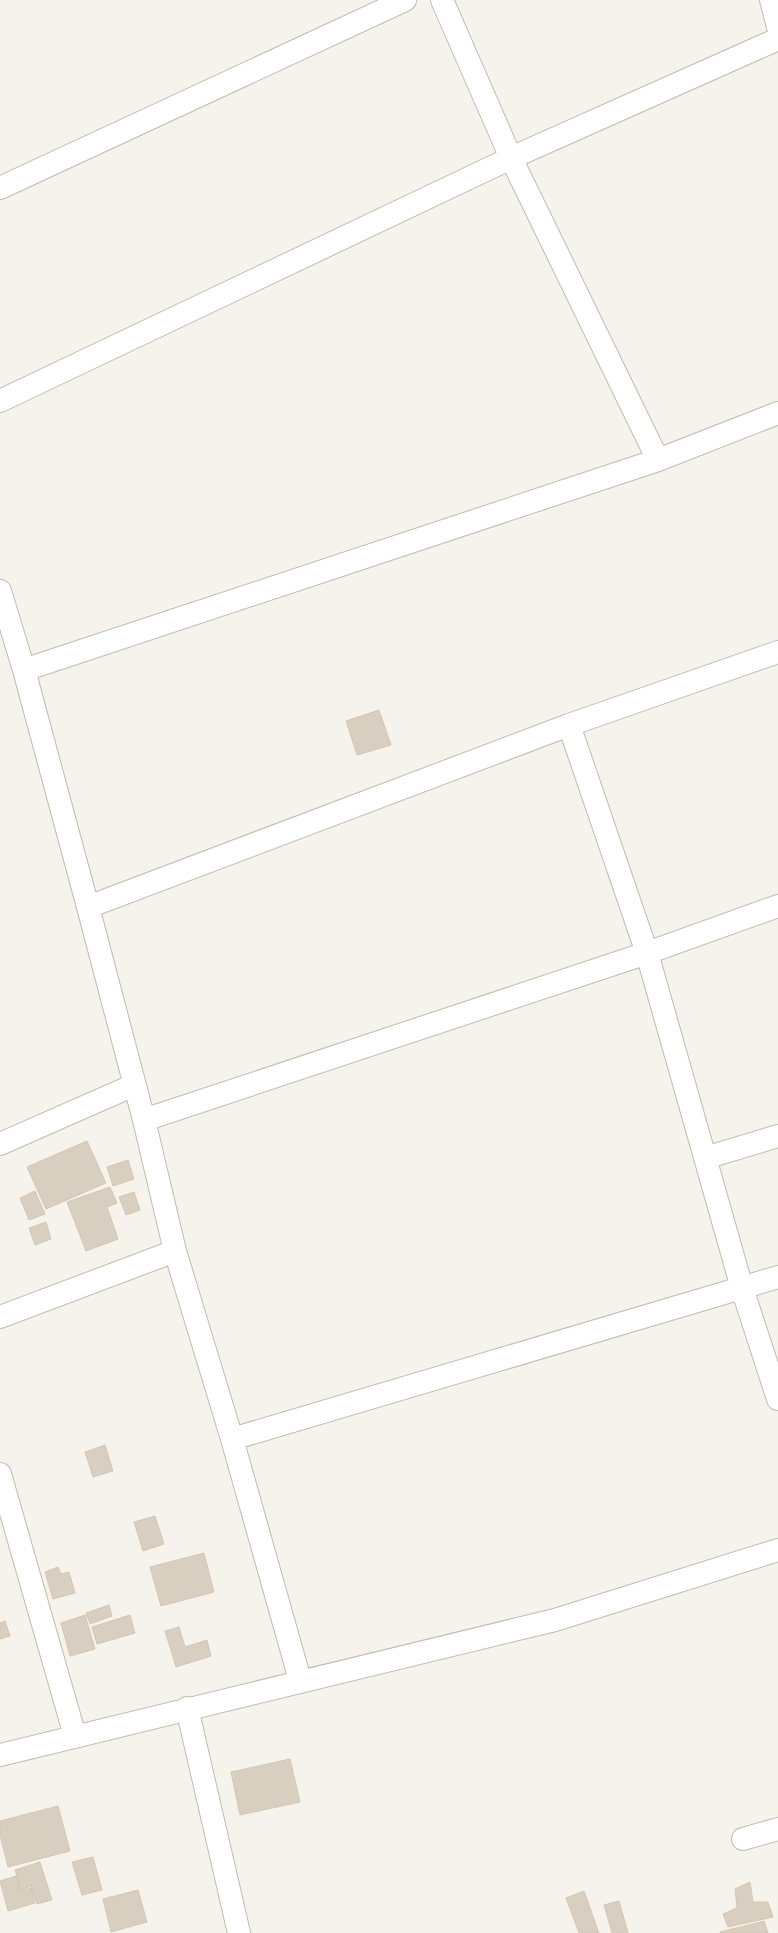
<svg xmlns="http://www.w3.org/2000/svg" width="778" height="1933" font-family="'Fira Sans Condensed',sans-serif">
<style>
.building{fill:#d8cfc1;stroke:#d3c7b4}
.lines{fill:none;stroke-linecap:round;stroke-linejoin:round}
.minor-casing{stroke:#c2bbae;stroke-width:24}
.minor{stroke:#fff;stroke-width:22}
</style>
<rect width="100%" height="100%" fill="#f6f3ec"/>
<path class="building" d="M379 710 391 745 357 755 346 721Z
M87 1141 106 1183 46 1209 27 1167Z
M128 1160 134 1179 113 1186 107 1167Z
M110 1187 117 1203 107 1207 118 1239 86 1251 67 1202Z
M35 1191 45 1214 29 1220 20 1198Z
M134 1192 140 1210 126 1215 119 1197Z
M46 1222 51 1239 35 1245 29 1228Z
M105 1445 113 1471 93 1477 85 1452Z
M155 1516 164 1544 143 1551 134 1522Z
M204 1553 214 1592 161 1606 150 1567Z
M58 1567 61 1574 69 1572 75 1593 53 1599 45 1572Z
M109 1605 112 1616 90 1624 86 1613Z
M85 1615 95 1649 70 1656 61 1623Z
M130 1615 135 1633 97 1644 92 1627Z
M5 1621 10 1636 0 1639V1623Z
M179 1627 185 1647 207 1640 211 1656 176 1667 165 1631Z
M290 1759 300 1802 240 1815 231 1772Z
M58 1806 70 1851 8 1867 0 1835V1821Z
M93 1857 102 1890 82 1895 72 1862Z
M40 1862 52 1900 37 1904 31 1886 21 1890 15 1870Z
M16 1876 21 1891 31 1888 35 1903 8 1911 0 1881Z
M750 1882 753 1902H768L773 1917 728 1927 723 1914 737 1908 735 1889Z
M138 1890 147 1922 111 1932 103 1899Z
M584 1891 599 1933H579L566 1898Z
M619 1901 628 1933H612L604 1905Z
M764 1921 768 1933H720V1932Z"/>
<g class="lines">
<g class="minor-casing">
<path id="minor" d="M442 0 511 158 658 460
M771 0 778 27
M0 188 405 0
M0 401 511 158 778 39
M0 591 24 670 88 907 144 1120 175 1251 232 1439 300 1680
M24 670 658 460 778 413
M569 725 647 953 742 1288 778 1399
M88 907 569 725 778 652
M144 1120 647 953 778 906
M0 1144 134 1085
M705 1158 778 1136
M0 1317 175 1251
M232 1439 778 1277
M0 1474 75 1736
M187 1708 239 1933
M0 1755 555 1620 778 1550
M743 1839 778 1829"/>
</g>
<use href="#minor" class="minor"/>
</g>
</svg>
